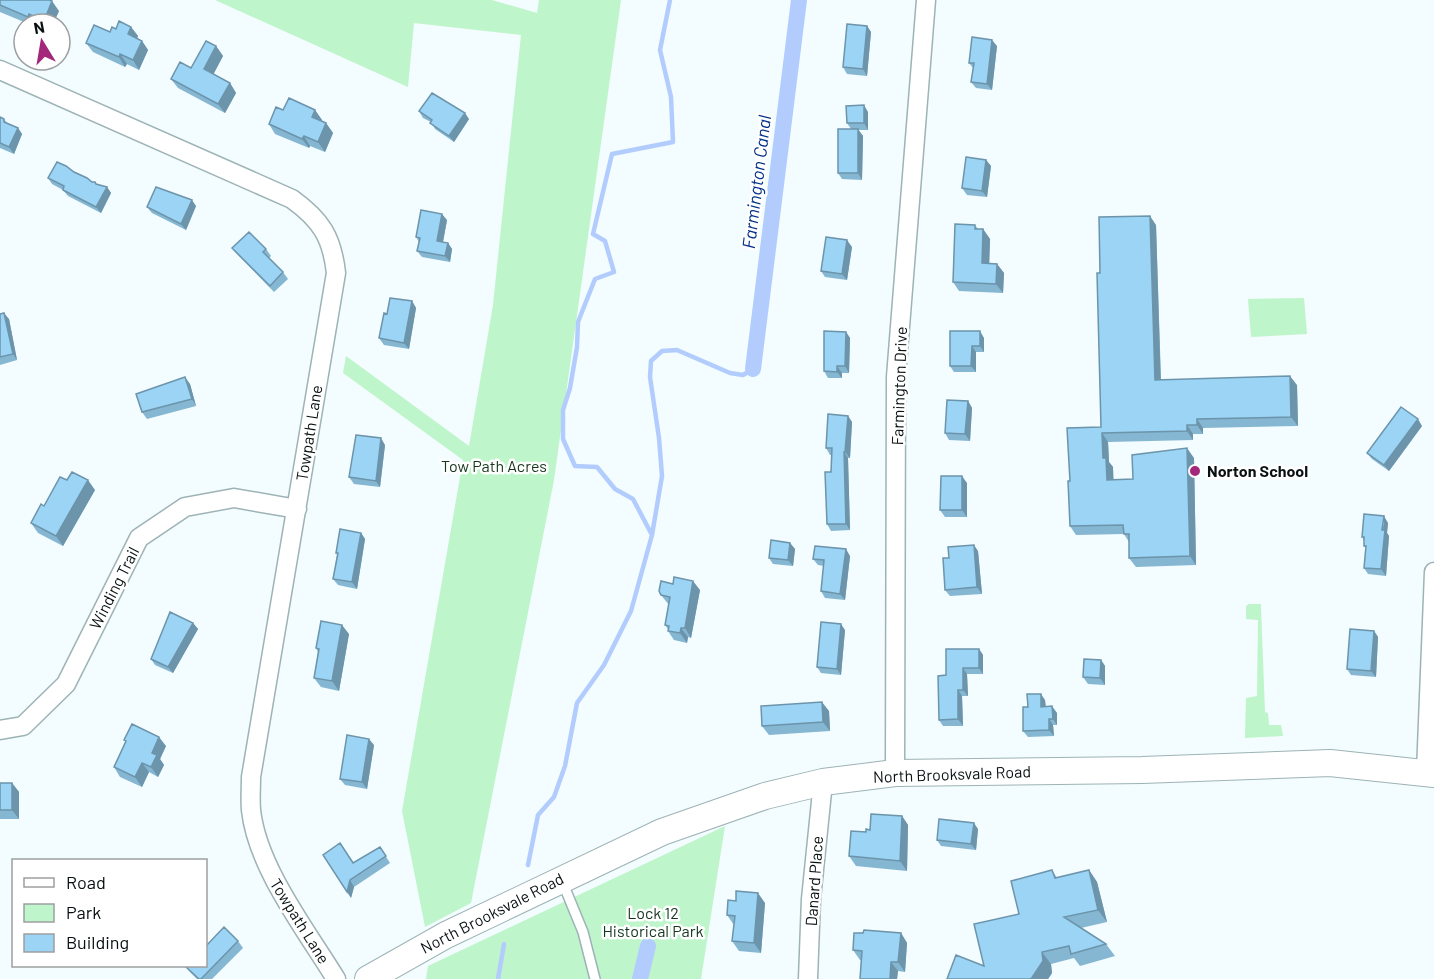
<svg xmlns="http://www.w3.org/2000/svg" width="1434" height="979" font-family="Barlow,sans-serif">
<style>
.green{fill:#bff5ca}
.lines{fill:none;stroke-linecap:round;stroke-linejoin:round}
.stream{stroke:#b2cdfd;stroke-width:4.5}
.canal{stroke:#b2cdfd;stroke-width:16}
.lane-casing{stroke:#9db3b6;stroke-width:12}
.street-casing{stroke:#9db3b6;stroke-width:21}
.secondary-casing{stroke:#9db3b6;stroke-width:28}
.lane{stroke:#fff;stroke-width:9}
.street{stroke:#fff;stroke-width:18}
.secondary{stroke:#fff;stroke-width:26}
.wall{fill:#85b6d2}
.shaded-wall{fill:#6c94ab}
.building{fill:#9bd4f4;stroke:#6c94ab;stroke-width:1.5}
.poi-dot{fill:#a3277a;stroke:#fff;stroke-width:2}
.labels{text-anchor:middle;stroke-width:5;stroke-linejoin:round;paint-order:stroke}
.street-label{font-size:16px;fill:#081011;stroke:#fff}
.park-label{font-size:16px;fill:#14371e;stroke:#fff}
.poi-label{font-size:16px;font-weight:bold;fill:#081011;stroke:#fff;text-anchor:start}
.water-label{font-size:18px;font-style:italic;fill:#023188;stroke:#fff}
</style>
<rect width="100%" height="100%" fill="#f3fcfe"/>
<path class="green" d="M215 0H492L537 13 539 0H621L554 480 471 903 425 927 402 811 463 460 343 373 346 356 469 446 493 305 521 35 414 23 408 87Z
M1304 298 1307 334 1251 337 1248 299Z
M1249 604H1261V607L1265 712 1268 713 1269 725H1281L1283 736 1245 738 1246 698 1257 696 1258 620 1246 619V606Z
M725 826 701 979H426L428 966Z"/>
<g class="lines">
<path class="stream" d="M652 535 633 499 615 489 597 467 575 466 563 439V410L570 388 577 347 578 322 595 279 614 272 605 241 593 234 612 154 673 142 671 97 660 50 670 0
M528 865 538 815 554 797 565 766 577 703 604 665 631 611 652 535 662 476 659 438 650 377 651 361 662 351 677 350 730 373 743 375 753 369
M498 979 504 944"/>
<path class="canal" d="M753 369 799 0
M640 979 648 946"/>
<g class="lane-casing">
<path id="lane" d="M562 881 583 932 595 979"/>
</g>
<g class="street-casing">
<path id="street" d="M0 70 292 199C321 220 332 237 336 273L251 777C251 788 250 799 251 810 257 867 306 930 336 979
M0 730 23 726 66 684 139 538 185 507 234 498 297 509
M1426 772 1434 572
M895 773 896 377 926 0
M808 979 811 899 823 782"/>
</g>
<g class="secondary-casing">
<path id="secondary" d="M368 979 446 935 662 832 765 796 823 782 895 773 1142 770 1330 763 1434 774"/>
</g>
<use href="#lane" class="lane"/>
<use href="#street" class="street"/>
<use href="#secondary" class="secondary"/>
</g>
<path class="wall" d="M0 0 59 11 53 24H29L0 12Z
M867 26 871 32 867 76 847 74 843 67Z
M131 27 138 36 137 38 142 41 148 50 139 70 127 64 125 67 93 52 86 43 116 29Z
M216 46 223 56 213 74 230 83 236 93 225 113 178 88 171 79 191 68Z
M997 46 992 90 976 88 971 82 973 68 969 63Z
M283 110H315L322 120 321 121 326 123 333 133 325 152 310 146 309 148 275 134 269 124Z
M419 111 469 119 454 142 435 129 431 122 423 118Z
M868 112V130H858L863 136 862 180 842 179 838 173 851 129 847 123Z
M0 117 4 119 7 123 18 128 22 134 14 154 0 148Z
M986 160 991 166 987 197 967 195 962 188Z
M74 172 97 184 107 187 111 193 101 213 68 196 63 190 52 184 48 178Z
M196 206 186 230 152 213 147 207Z
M447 220 443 242 448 243 452 249 450 262 422 257 417 251 419 242 416 237Z
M975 225 978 229H983L990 239 989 263 997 264 1004 273 1003 293 959 291 953 282Z
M1156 225 1161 379 1297 385 1298 426 1203 428V434H1193V440L1108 442 1109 462 1113 467V480L1133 479 1194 458 1196 565 1136 567 1129 558V542L1124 534 1076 535 1070 526V481L1101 427 1100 273Z
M852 247 847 280 825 277 821 271Z
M232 248 266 249 271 256 269 258 283 272 288 279 274 292 237 254Z
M412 301 416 308 409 349 384 345 379 338Z
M0 314 9 319 17 360 0 365Z
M950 331 984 338V352H976V372H954L950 366Z
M846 332 850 338 849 373H842V378H828L824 371Z
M190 384 196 406 147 419 142 412Z
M968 401 972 408 970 441 949 440 945 433Z
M848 416 852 422 850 458H848L850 530 831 531 827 524 832 455H830L826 448Z
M1422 426 1389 471 1372 459 1367 453Z
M385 445 380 487 354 484 349 477Z
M67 480 95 490 63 546 38 533 31 523 44 506Z
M967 483V517H945L940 510Z
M1388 523 1387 533 1389 536 1386 576 1368 574 1364 568 1366 548 1364 546V540L1362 537Z
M361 533 365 539 357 589 338 585 333 579 337 555 336 553Z
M790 543 795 549 793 566 773 564 769 558Z
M978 551 982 594 950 596 945 590 949 558Z
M850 556 845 600 825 598 821 591 824 566 818 565 813 559Z
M700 590 691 638 688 637 687 643 674 640 668 631V629L665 625 669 605 661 595Z
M193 623 198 629 173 673 155 665 151 659Z
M845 630 841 675 821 673 817 667Z
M1374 631 1378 637 1376 677 1351 675 1347 669Z
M349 634 339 691 321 687 314 678 318 652 316 648Z
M979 649 983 655V674H967L968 696H962L963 726H943L939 720 946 675Z
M1101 660 1105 666V685L1088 684 1083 677Z
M1045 700 1046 707 1057 713V725H1053L1054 736 1028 737 1023 731Z
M829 711 830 731 769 735 762 726Z
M124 740 166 746 160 759 164 765 158 777 149 772 142 787 120 777 114 767 126 742Z
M374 745 367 789 345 785 340 779Z
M0 783H12L19 792V819H0Z
M902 816 908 825 907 871 856 866 849 856 866 832Z
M978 829 976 850 941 846 937 840Z
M340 843 354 863 380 847 390 863 354 887 351 898Z
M1052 870 1057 878 1089 870 1097 882 1107 922 1081 928 1106 944 1115 956 1080 966 1074 958 1051 964 1052 973 1048 979H947L984 966 1019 914Z
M736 901 765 903 761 953 739 951 732 941 734 925 727 915Z
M863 933H901L907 943 905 972 898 971 897 979H860L861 960H860L853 950Z
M238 941 243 948 212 979H197L190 972 185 966Z"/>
<path class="shaded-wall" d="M52 1 59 11 53 24H46L44 21Z
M29 14 35 24H33L28 17Z
M867 26 871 32 867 76 863 69Z
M131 27 138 36 135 44 128 34Z
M992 40 997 46 992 90 987 84Z
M142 41 148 50 139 70 133 60Z
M216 46 223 56 211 79 204 69Z
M120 54 127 64 125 67 119 57Z
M230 83 236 93 225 113 218 104Z
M864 105 868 112V130L864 123Z
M315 110 322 120 319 126 312 117Z
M465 113 469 119 454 142 449 136Z
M326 123 333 133 325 152 318 142Z
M18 128 22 134 14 154 9 147Z
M858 129 863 136 862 180 858 173Z
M304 136 310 146 309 148 302 139Z
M986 160 991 166 987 197 982 191Z
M107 187 111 193 101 213 96 207Z
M192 200 196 206 186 230 181 224Z
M442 214 447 220 442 247 437 241Z
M1150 216 1156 225 1161 389 1155 380Z
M983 229 990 239 989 273 982 263Z
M847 240 852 247 847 280 842 274Z
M448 243 452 249 450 262 445 256Z
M997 264 1004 273 1003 293 996 284Z
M412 301 416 308 409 349 404 343Z
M4 313 9 319 17 360 13 354Z
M980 331 984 338V352L980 346Z
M846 332 850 338 849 373 845 366Z
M972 346 976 352V372L971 366Z
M837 366 842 373V378L837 372Z
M1290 376 1297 385 1298 426 1291 417Z
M185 377 190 384 196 406 192 399Z
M968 401 972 408 970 441 965 434Z
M848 416 852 422 850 458 845 452Z
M1197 419 1203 428V434L1197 425Z
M1418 419 1422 426 1389 471 1384 465Z
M1187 425 1193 434V440L1187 431Z
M1102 433 1108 442 1109 462 1113 467 1114 489 1107 480 1103 458Z
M381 438 385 445 380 487 376 481Z
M1187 448 1194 458 1196 565 1190 556Z
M844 452 848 458 850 530 846 524Z
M962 476 967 483V517L962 510Z
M88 480 95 490 63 546 56 536Z
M1384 516 1388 523 1387 533 1389 536 1386 576 1381 569Z
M361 533 365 539 357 589 352 582Z
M790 543 795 549 793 566 788 560Z
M974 545 978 551 982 594 977 587Z
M846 549 850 556 845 600 840 594Z
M693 581 700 590 691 638 685 628Z
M193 623 198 629 173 673 168 667Z
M841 624 845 630 841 675 837 669Z
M342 625 349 634 339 691 332 681Z
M681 628 688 637 687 643 680 633Z
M1374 631 1378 637 1376 677 1371 671Z
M979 649 983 655V674L979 668Z
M1101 660 1105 666V685L1100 678Z
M963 668 967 674 968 696 963 690Z
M958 690 962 696 963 726 958 719Z
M1041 694 1045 700 1046 713 1041 707Z
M822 702 829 711 830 731 823 722Z
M1052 706 1057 713V725L1053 719Z
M1049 719 1053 725 1054 736 1049 730Z
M159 737 166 746 160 759 164 765 158 777 151 767 152 753Z
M369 739 374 745 367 789 362 782Z
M142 763 149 772 142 787 135 777Z
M12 783 19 792V819L12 810Z
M902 816 908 825 907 871 900 861Z
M974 823 978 829 976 850 971 844Z
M1089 870 1097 882 1107 922 1098 910Z
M350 880 354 887 351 898 347 892Z
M758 893 765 903 761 953 754 943Z
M901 933 907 943 905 972 898 962Z
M1042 952 1051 964 1052 973 1048 979H1031Z
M891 962 898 971 897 979H890Z"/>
<path class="building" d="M0 0H49L52 1 44 21 29 14 28 17 0 5Z
M119 21 131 27 128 34 142 41 133 60 120 54 119 57 86 43 94 25 110 32 112 27 116 29Z
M847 24 867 26 863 69 843 67Z
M972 37 992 40 987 84 971 82 974 63H969Z
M206 41 216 46 204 69 230 83 218 104 171 79 180 62 191 68Z
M432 93 465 113 449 136 430 123 432 120 419 111Z
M289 98 315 110 312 117 326 123 318 142 304 136 302 139 269 124 276 107 283 110Z
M864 105V123H847L846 106Z
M0 117 4 119V122L18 128 9 147 0 143Z
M838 129H858V173H838Z
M966 157 986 160 982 191 962 188Z
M57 162 66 166 74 172 87 178 92 182H95L96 184 107 187 96 207 63 190 64 186 48 178Z
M156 187 192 200 181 224 147 207Z
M421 210 442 214 437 241 448 243 445 256 417 251 420 238 416 237Z
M1150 216 1155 380 1290 376 1291 417 1197 419V425H1187V431L1102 433 1103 458H1106L1107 480 1133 479 1132 455 1187 448 1190 556 1129 558V534H1124L1123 525 1070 526 1068 481H1070L1067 428 1101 427 1097 273H1100L1099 217Z
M955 224 975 225V229H983L982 263 997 264 996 284 953 282Z
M249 232 266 249 263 252 283 272 270 286 232 248Z
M826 237 847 240 842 274 821 271Z
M390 298 412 301 404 343 379 338 384 313 387 314Z
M4 313 13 354 0 357V314Z
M824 331 846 332 845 366H837V372L824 371Z
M950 331H980V346H972L971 366H950Z
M185 377 192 399 142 412 136 394Z
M947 400 968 401 965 434 945 433Z
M1401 407 1418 419 1384 465 1367 453Z
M828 414 848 416 845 452H844L846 524H827L825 472H831L832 448H826Z
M356 435 381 438 376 481 349 477Z
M72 472 88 480 56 536 31 523 41 504 44 506 60 477 67 480Z
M941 476H962V510H940Z
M1364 514 1384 516 1382 530H1385L1381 569 1364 568 1366 546H1364V537H1362Z
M340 529 361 533 352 582 333 579 338 553H336Z
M771 540 790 543 788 560 769 558Z
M974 545 977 587 945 590 943 558H949L948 547Z
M815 546 846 549 840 594 821 591 824 560 813 559Z
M674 577 693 581 685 628H681L680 633 668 631 669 626 665 625 670 597 661 595 659 591 661 581 673 584Z
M170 612 193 623 168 667 151 659Z
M321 621 342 625 332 681 314 678 319 649 316 648Z
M821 622 841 624 837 669 817 667Z
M1350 629 1374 631 1371 671 1347 669Z
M946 649H979V668H963V690H958V719L939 720 938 676 946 675Z
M1084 659 1101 660 1100 678 1083 677Z
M1027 694H1041V707L1052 706 1053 719H1049V730L1023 731V707H1028Z
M822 702 823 722 762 726 761 706Z
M132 724 159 737 152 753 157 755 151 767 142 763 135 777 114 767 126 741 124 740Z
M347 735 369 739 362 782 340 779Z
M0 783H12V810H0Z
M871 814 902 816 900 861 849 856 851 831 866 832V829L870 830Z
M939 819 974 823 971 844 937 840Z
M340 843 353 863 380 847 386 856 350 880 347 892 323 855Z
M1052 870 1055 878 1089 870 1098 910 1064 917 1106 944 1071 954 1069 946 1042 952 1043 961 1031 979H947L956 955 984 966 974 924 1019 914 1011 881Z
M736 891 758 893 754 943 732 941 735 916 727 915 728 900 736 901Z
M224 927 238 941 201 979H199L185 966H206V946Z
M864 930 901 933 898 962H891L890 979H860L862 951 853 950 854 933H863Z"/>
<circle class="poi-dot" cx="1195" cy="471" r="6"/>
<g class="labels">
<g class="street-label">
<text transform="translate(899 386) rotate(-88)" y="6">Farmington Drive</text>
<text transform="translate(309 433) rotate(-81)" y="6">Towpath Lane</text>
<text transform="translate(114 588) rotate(-63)" y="6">Winding Trail</text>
<text transform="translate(952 774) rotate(-2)" y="6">North Brooksvale Road</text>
<text transform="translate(814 881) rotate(-86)" y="6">Danard Place</text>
<text transform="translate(492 913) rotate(-27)" y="6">North Brooksvale Road</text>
<text transform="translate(300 921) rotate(58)" y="6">Towpath Lane</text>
</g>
<g class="park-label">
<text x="494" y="472">Tow Path Acres</text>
<text x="653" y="919">Lock 12<tspan x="653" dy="18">Historical Park</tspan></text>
</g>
<g class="poi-label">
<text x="1207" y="477">Norton School</text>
</g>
<g class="water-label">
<text transform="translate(757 182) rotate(-83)" y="6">Farmington Canal</text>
</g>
</g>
<rect x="12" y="859" width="195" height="108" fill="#ffffff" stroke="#9c9fa0" stroke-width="1.5"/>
<rect x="24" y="878" width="30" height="9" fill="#ffffff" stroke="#9c9fa0" stroke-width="1.5"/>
<text x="66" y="889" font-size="18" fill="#081011">Road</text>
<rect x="24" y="904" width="30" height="18" fill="#bff5ca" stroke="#9c9fa0" stroke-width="1.5"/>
<text x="66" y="919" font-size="18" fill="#081011">Park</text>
<rect x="24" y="934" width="30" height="18" fill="#9bd4f4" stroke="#9c9fa0" stroke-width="1.5"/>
<text x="66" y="949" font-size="18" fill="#081011">Building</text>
<g transform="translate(42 42) rotate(349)"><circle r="28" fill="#ffffff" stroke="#9c9fa0" stroke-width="1.5"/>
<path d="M0-4.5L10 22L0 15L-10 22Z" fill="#a3277a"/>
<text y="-9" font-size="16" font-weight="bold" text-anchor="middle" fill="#081011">N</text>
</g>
</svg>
